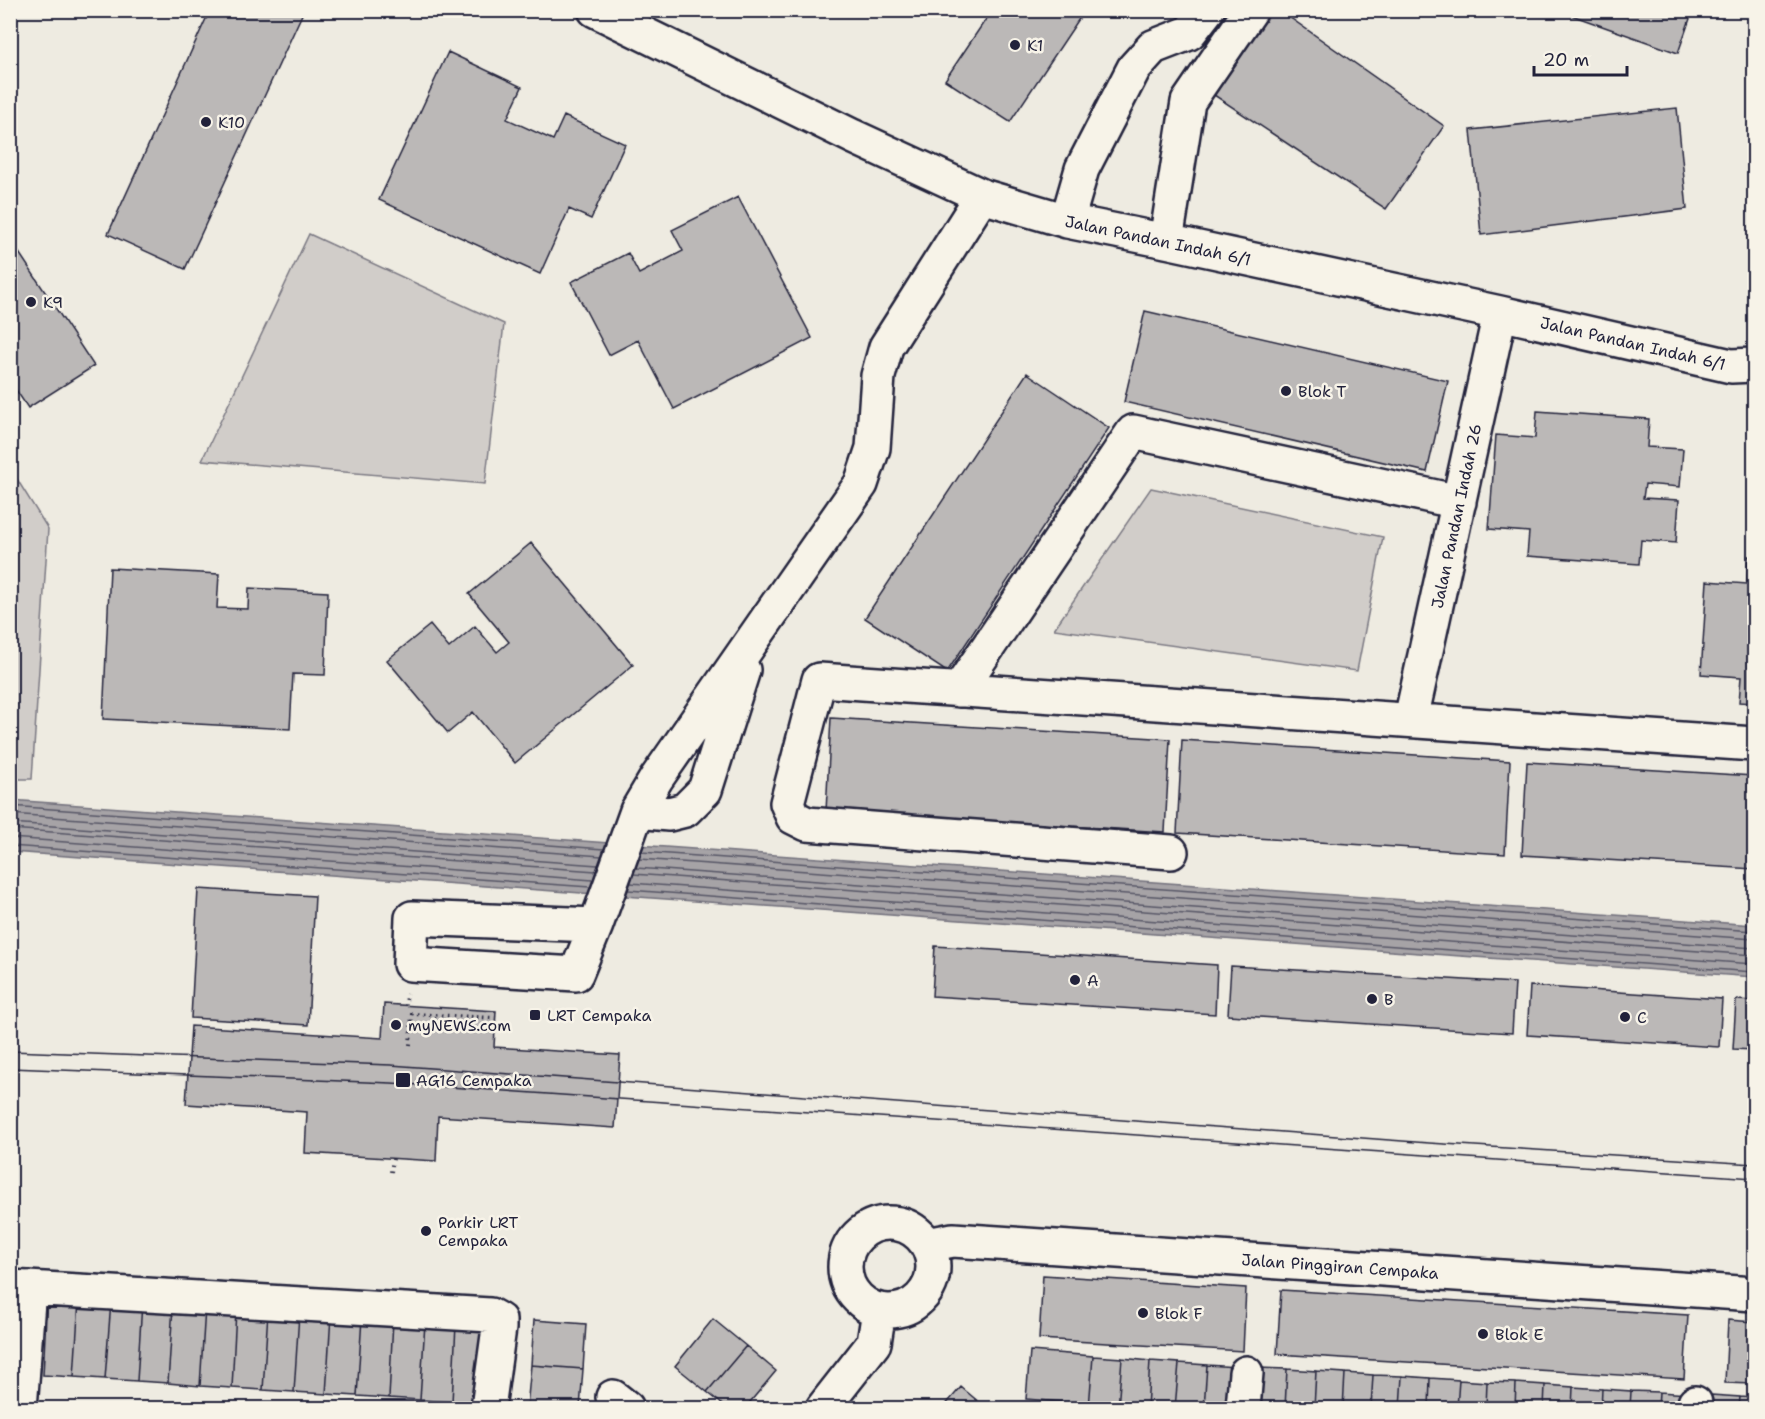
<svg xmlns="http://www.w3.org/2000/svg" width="1765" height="1419" font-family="'Shantell Sans',sans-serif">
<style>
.green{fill:#d1cdc9;stroke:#7a7882;stroke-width:1.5}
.water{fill:#a6a3a6;stroke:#716f7b;stroke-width:1.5}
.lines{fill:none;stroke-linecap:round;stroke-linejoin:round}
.shore{stroke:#575666;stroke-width:1.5}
.building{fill:#bbb8b7;stroke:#22223b;stroke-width:1.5}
.minor-casing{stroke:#22223b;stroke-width:38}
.path{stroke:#22223b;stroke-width:4;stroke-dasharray:1.5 4.5;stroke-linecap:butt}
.minor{stroke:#f7f3e8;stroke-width:33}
.tram{stroke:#22223b;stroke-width:1.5}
.poi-dot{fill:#22223b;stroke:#f7f3e8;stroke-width:2}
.labels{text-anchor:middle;stroke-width:5;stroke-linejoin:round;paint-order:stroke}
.poi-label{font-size:16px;fill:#22223b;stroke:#f7f3e8;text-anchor:start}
.street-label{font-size:16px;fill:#22223b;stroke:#f7f3e8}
</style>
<rect width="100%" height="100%" fill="#eeebe1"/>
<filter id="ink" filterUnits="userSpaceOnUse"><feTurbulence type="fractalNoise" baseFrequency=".0167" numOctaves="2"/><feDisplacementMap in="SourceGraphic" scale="12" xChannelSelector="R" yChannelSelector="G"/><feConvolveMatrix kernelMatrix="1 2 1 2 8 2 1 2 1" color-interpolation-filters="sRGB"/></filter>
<g filter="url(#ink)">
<path class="green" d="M309 234 504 324 485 484 202 460Z
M10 468 48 529 32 779H11Z
M1151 488 1383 537 1357 671 1054 629Z"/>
<path class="water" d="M10 800 1754 925V977L11 852Z"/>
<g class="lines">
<path class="shore" d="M10 806 604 849
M10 814 602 856
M10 823 598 865
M10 829 596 871
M10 838 593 880
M10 846 590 887
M641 852 1754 931
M639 859 1754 939
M636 868 1754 948
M633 874 1754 955
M630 883 1754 964
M628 890 1754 972"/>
</g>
<path class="building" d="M210 10H304L185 269 108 234Z
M992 10H1085L1010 122 945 80Z
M1268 10H1279L1444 126 1386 209 1214 95Z
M1557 10H1693L1678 53Z
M448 52 522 87 507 119 553 140 564 116 625 144 591 219 569 209 540 274 379 200Z
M1677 108 1687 209 1481 235 1471 130Z
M738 197 812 338 674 409 638 340 609 355 571 282 628 253 639 274 683 251 672 230Z
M10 239 94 366 28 408 10 381Z
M1145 311 1448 381 1427 472 1124 402Z
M1027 373 1109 428 947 672 865 618Z
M1537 411 1649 419 1647 447 1683 449 1680 487 1645 484 1643 498 1679 500 1676 543 1641 540 1639 564 1527 556 1529 532 1489 529 1496 435 1535 438Z
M531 543 633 665 515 763 473 712 448 733 387 660 430 625 449 648 475 626 497 652 509 642 469 594Z
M1748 556 1754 557V703L1739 702 1741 677 1701 674 1707 581 1747 584Z
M110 568 219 574 217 608 248 609 249 588 328 592 325 675 293 674 290 729 103 719Z
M831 718 1170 739 1165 832 826 811Z
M1182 740 1510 761 1505 854 1177 833Z
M1527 762 1754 776V869L1522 855Z
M198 889 315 896 308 1025 191 1018Z
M935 946 1217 965 1215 1014 932 996Z
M1231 966 1515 983 1512 1033 1228 1015Z
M1530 986 1722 999 1719 1047 1527 1035Z
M1736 1000 1754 1001V1050L1733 1049Z
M384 1004 496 1011 494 1047 620 1055 615 1128 438 1116 436 1161 305 1153 307 1112 186 1104 191 1026 382 1038Z
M1043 1275 1246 1288 1243 1351 1039 1339Z
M1281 1290 1688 1315 1684 1379 1277 1354Z
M47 1297 79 1299 74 1377 43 1375Z
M79 1299 111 1302 105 1379 74 1377Z
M111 1302 142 1303 137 1381 105 1379Z
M142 1303 173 1306 168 1383 137 1381Z
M173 1306 205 1308 200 1386 168 1383Z
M205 1308 236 1310 232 1388 200 1386Z
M236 1310 268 1312 263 1390 232 1388Z
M268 1312 299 1314 294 1392 263 1390Z
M299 1314 331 1316 326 1394 294 1392Z
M331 1316 362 1318 357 1396 326 1394Z
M362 1318 393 1320 389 1398 357 1396Z
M713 1319 746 1346 707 1392 675 1366Z
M393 1320 425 1323 420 1400 389 1398Z
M534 1320 586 1324 583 1369 531 1365Z
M1728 1320 1754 1322V1384L1725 1383Z
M425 1323 456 1325 452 1402 420 1400Z
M456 1325 488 1327 483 1404 452 1402Z
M746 1346 776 1371 745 1408H727L707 1392Z
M1030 1351 1093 1356 1089 1408H1060L1061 1402 1026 1399Z
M1093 1356 1122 1358 1118 1408H1089Z
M1122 1358 1150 1361 1147 1408H1118Z
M1150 1361 1179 1363 1175 1408H1147Z
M1179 1363 1207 1365 1204 1408H1175Z
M531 1365 583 1369 580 1408H527Z
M1207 1365 1236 1367 1233 1408H1204Z
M1258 1368 1287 1369 1285 1408H1256Z
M1287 1369 1316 1371 1314 1408H1285Z
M1316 1371 1345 1373 1343 1408H1314Z
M1345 1373 1373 1375 1371 1408H1343Z
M1373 1375 1402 1376 1400 1408H1371Z
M1402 1376 1430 1378 1429 1408H1400Z
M1430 1378 1459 1380 1457 1408H1429Z
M1459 1380 1487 1382 1486 1408H1457Z
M1487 1382 1516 1383 1515 1408H1486Z
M1516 1383 1545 1385 1544 1408H1515Z
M1545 1385 1573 1387 1572 1408H1544Z
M961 1387 986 1408H943Z
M1573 1387 1602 1389 1601 1408H1572Z
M1602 1389 1631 1391 1630 1408H1601Z
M1631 1391 1659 1392 1658 1408H1630Z
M1659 1392 1688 1394 1687 1408H1658Z
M1711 1395 1740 1397 1739 1408H1711Z
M1740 1397 1754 1398V1408H1739Z"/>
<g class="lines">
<g class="minor-casing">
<path id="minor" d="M595 10 852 136 982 196 1067 221 1166 241 1500 313 1731 366 1754 365
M1067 221 1082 169 1134 68 1153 47 1189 33 1207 10
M1166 241 1188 102 1251 10
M959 690 1133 432 1459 502
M1411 719 1500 313
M637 811 669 814 685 810 705 790 743 670
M1171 852 807 824 793 817 787 803 819 680 1754 744
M596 925 412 918 410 964 576 974 596 925 637 811 656 779 861 484 873 448 878 376 886 347 982 196
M845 1267a44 44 0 1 1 88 0a44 44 0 1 1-88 0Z
M927 1245 953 1240 1754 1294
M10 1287 490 1315 499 1320V1328L488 1408
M613 1397 627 1408
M20 1408 29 1288
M823 1408 874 1343 879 1310
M1243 1408 1246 1373
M1695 1408V1403"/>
</g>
<path class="path" d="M406 1006 407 994
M410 1045 412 1014 496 1018
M391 1172 393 1159"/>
<use href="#minor" class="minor"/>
<path class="tram" d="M10 1051 391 1065 1429 1143 1754 1164
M10 1068 391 1083 1754 1178"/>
</g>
</g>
<g class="poi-dot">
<circle cx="1015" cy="45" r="6"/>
<circle cx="206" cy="122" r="6"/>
<circle cx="31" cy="302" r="6"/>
<circle cx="1286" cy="391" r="6"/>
<circle cx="1075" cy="980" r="6"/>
<circle cx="1372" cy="999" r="6"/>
<rect x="529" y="1009" width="12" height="12" rx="3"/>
<circle cx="1625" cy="1017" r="6"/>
<circle cx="396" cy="1025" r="6"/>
<rect x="395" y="1072" width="16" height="16" rx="3"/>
<circle cx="426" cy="1231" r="6"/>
<circle cx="1143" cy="1313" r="6"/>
<circle cx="1483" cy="1334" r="6"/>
</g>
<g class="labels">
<g class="poi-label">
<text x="1027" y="51">K1</text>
<text x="218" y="128">K10</text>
<text x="43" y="308">K9</text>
<text x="1298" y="397">Blok T</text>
<text x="1087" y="986">A</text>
<text x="1384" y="1005">B</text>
<text x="547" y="1021">LRT Cempaka</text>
<text x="1637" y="1023">C</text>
<text x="408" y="1031">myNEWS.com</text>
<text x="416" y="1086">AG16 Cempaka</text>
<text x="438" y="1228">Parkir LRT<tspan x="438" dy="18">Cempaka</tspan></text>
<text x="1155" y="1319">Blok F</text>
<text x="1495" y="1340">Blok E</text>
</g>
<g class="street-label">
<text transform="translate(1158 240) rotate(12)" y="6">Jalan Pandan Indah 6/1</text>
<text transform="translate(1633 343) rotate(13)" y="6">Jalan Pandan Indah 6/1</text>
<text transform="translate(1456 516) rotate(-78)" y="6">Jalan Pandan Indah 26</text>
<text transform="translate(1340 1266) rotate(4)" y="6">Jalan Pinggiran Cempaka</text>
</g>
</g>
<rect width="1765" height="1419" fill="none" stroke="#f7f3e8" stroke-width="36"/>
<rect x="18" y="18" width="1729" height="1383" fill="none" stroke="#22223b" stroke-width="2" filter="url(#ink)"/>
<path d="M1534 66v9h93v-9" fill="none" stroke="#22223b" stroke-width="3"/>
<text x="1543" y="66" font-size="18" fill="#22223b" stroke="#f7f3e8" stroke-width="4.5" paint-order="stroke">20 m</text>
</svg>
